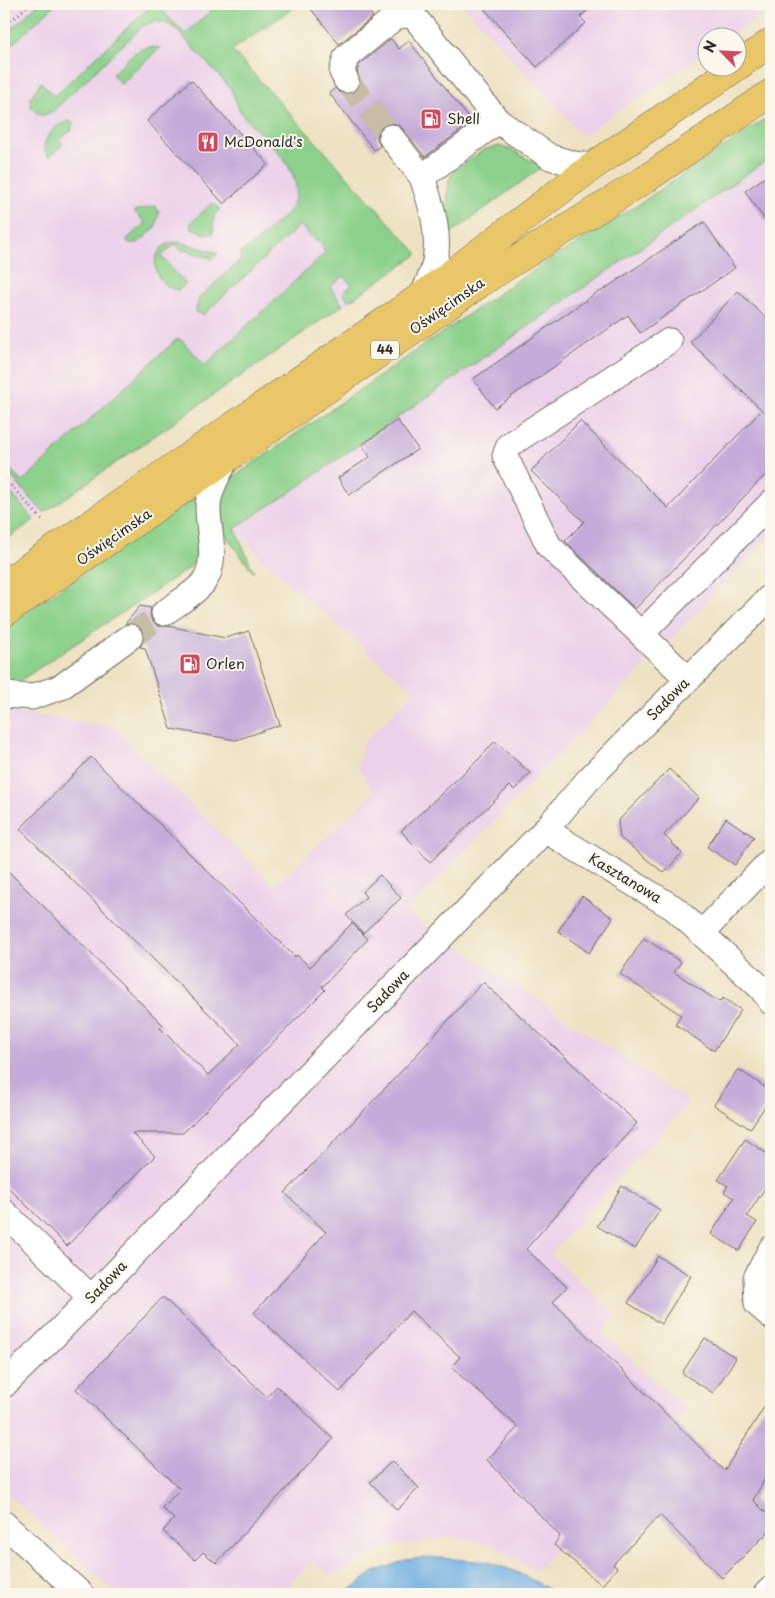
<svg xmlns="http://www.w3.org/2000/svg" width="775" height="1598" font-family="'Playpen Sans',sans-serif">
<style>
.built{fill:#ecd1ea}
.green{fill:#8cd18b;stroke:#5c7e5b}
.water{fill:#6eade1;stroke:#4c6c86}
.building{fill:#c4abd9}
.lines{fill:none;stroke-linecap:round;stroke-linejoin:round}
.minor-tunnel{stroke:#c7bda5;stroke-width:25;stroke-dasharray:25 12;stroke-linecap:butt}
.minor-casing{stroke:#6f6b60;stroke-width:27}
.major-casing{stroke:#6f6b60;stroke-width:29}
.path{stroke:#6f6b60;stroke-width:3;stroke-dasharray:1 4;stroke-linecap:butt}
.minor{stroke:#fff;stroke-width:25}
.major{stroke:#e9c769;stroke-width:28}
.labels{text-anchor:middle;stroke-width:4;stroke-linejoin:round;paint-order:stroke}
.shield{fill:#fbf7ec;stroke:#696865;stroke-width:1}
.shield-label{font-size:12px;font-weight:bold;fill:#2b2b2b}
.poi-label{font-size:14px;fill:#2b2b2b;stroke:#fbf7ec;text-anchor:start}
.street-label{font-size:14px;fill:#2b2b2b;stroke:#fbf7ec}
</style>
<rect width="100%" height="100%" fill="#fbf7ec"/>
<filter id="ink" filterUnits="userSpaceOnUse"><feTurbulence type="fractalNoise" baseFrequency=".02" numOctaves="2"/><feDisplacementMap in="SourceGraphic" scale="10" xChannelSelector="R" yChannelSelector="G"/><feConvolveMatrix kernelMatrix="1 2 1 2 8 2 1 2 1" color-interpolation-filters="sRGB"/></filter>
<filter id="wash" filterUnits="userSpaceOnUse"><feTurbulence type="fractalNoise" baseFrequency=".0096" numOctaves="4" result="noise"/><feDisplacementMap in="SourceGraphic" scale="20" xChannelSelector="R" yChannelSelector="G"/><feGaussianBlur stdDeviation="1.12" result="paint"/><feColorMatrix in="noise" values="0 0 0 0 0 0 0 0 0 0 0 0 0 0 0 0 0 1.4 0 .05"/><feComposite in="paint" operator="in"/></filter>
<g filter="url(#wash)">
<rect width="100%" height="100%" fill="#eee2c3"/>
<path class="built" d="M4 4H299L232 50 418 254 4 541Z
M462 4H771V5L766 12 728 37 708 38 707 51 582 136Z
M771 157V535L406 912 689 1102 550 1254 616 1315 602 1333 686 1409 535 1571 492 1545 454 1537 387 1547 330 1576 312 1561 279 1594H116L4 1491V711L117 727 132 747 275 886 374 792 358 768 362 745 414 692 264 561 235 529 288 494Z"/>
<path class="green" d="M38 4H56L4 52V36Z
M156 4 185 34 218 4H299L232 50 418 254 349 301 343 293 352 285 344 276 330 287 343 305 45 512 42 511 6 471 9 468 22 482 176 340 179 339 181 340 205 365 325 253 321 243 314 240 300 225 203 315 197 313 196 309 199 298 241 260 240 252C255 246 265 233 276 223 283 217 291 211 294 202 307 172 263 137 244 117L239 109 231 89 175 28C164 21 154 19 142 27L53 111 43 115 38 114 31 107 30 98 41 82 54 96 151 6Z
M149 47 160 48 121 84 112 74C123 64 135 48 149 47Z
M771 115V157L288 494 235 528 254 573 226 536 221 513 223 494 232 478 518 280 639 204Z
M70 121 73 122 71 131 59 140 63 144 49 157 44 148C45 134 57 124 70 121Z
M499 146 512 150 542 167 451 233 447 204 449 179 456 169 485 149Z
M212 203 220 209 214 215 213 234 203 233 192 228 190 225 192 222Z
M156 206 159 213 155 228 138 243H129L126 240 145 223 134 211Z
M179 242 218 253 213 258H211L180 249 176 244 161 256 186 284 178 290C150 286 145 243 179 242Z
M4 485 34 520 4 541V499L9 495 4 489Z
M197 496 200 555 189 568 18 682 4 686V627Z"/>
<path class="water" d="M430 1557 489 1562 517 1572 551 1590 554 1594H345L372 1573 405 1560Z"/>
<g id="blocks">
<path class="building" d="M307 4H363L373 17 339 44Z
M480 4H594L580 17 586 23 537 67Z
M391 39 399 49 409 41 472 122 425 157 402 128 396 124 389 123 382 126 378 132 377 138 380 146 374 150 329 93 335 88 339 92 345 94 353 93 358 87 360 81 357 71 359 65Z
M191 80 268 164 224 204 147 121Z
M771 173V229L745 191Z
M704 222 735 268 640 333 628 315 495 408 473 379 599 291 600 292Z
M738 291 771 323V469L635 609 565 541 584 522 531 471 580 421 668 508 762 410 690 342Z
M397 420 418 449 349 495 338 478 370 457 362 445Z
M140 606 151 608 150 615 152 621 158 626H168L225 638 249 631 280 725 236 740 171 729 145 648 140 647 143 642 144 636 142 629 135 624H125Z
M495 741 530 773 514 790 510 786 430 862 401 831 480 758Z
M91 757 295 957 297 955 310 967 352 923 368 939 322 987 325 990 183 1133H132L155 1156 106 1205 67 1246 4 1183V867L163 1025 160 1028 208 1075 240 1044 20 829Z
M669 769 699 798 664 835 682 853 664 873 620 838 618 821Z
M726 818 754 837 735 865 707 847Z
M380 875 401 898 363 933 346 915 366 897 362 892Z
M582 896 613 918 589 953 558 931Z
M644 938 681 962 674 972 719 1002 723 998 741 1010 714 1051 675 1024 681 1015 620 974Z
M483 982 637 1123 526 1249 567 1287 553 1302 724 1471 771 1396V1468L753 1500 771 1518V1529L722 1578 660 1515 613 1564 617 1568 602 1585 554 1545 560 1536 487 1460 518 1427 451 1367 460 1357 411 1311 340 1392 254 1313 326 1232 285 1193 411 1061Z
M738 1069 771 1091V1097L750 1129 714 1105Z
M745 1139 771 1156V1179L747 1216 757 1222 739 1251 711 1234 734 1198 724 1192 728 1186 718 1180Z
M622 1186 660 1210 635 1249 597 1226Z
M658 1256 691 1276 661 1324 628 1303Z
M163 1297 267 1397 277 1386 333 1439 216 1563 203 1552 195 1560 163 1531 174 1519 162 1508 180 1489 76 1389Z
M705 1338 736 1358 713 1393 682 1373Z
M392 1461 419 1488 397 1510 370 1482Z"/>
</g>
</g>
<g filter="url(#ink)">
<use href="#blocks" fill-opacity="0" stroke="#6f6b60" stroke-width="1"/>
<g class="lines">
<path class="minor-tunnel" d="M346 80 391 137
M130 637 164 613"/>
<g class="minor-casing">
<path id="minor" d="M346 80 342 72 346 57 395 17 412 14 498 121
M391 137 422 177
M423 295C426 287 430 278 433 270 442 238 432 207 422 177L498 121 550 157 574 164 593 166
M669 341 509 445 505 456 549 546 688 679
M164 613C175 605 195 593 203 583 219 561 208 533 208 508 208 491 219 473 227 458
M641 634 771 503
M4 695 32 697 61 687 130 637
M545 830 674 908 761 988 771 1002
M702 933 771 860
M4 1212 91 1298
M771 1249 756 1278 757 1304 771 1316
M4 1385 56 1334 545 830 589 779 771 596
M4 1524 81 1594
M766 1594 771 1589"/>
</g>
<g class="major-casing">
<path id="major" d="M738 66 771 42
M4 584 423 295 593 166 735 68
M4 613 489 277 646 179 771 93"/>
</g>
<path class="path" d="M4 28 29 4
M4 478 44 522"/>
<use href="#minor" class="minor"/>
<use href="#major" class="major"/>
</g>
</g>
<defs>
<g id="fuel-square" transform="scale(1.125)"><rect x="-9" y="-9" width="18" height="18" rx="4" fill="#d1495b" stroke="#fbf7ec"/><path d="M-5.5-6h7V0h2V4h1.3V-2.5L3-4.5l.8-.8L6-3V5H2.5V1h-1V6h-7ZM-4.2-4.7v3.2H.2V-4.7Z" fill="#fff"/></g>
<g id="restaurant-square" transform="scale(1.125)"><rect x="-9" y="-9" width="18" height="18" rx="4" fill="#d1495b" stroke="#fbf7ec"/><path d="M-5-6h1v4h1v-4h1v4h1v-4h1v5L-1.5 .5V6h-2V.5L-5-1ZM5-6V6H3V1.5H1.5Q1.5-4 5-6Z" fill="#fff"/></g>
</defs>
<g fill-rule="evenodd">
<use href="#fuel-square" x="431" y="119"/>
<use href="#restaurant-square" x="208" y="142"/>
<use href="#fuel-square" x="190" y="664"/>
</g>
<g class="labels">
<rect class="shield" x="371" y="340.5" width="28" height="19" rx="4"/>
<g class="shield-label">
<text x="385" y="354">44</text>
</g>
<g class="poi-label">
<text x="447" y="124">Shell</text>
<text x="224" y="147">McDonald's</text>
<text x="206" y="669">Orlen</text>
</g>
<g class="street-label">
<text transform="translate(447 306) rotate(-35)" y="5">Oświęcimska</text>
<text transform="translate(114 537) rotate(-35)" y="5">Oświęcimska</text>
<text transform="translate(668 699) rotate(-45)" y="5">Sadowa</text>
<text transform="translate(625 878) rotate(31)" y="5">Kasztanowa</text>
<text transform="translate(388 991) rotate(-46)" y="5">Sadowa</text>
<text transform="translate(106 1282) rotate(-46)" y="5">Sadowa</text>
</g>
</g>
<rect width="775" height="1598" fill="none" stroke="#fbf7ec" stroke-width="20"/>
<g transform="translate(722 52) rotate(294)"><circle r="24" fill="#fbf7ec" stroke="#a8a59f"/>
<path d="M0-4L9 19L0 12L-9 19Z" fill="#d1495b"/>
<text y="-8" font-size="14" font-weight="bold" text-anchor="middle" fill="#2b2b2b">N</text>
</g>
</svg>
